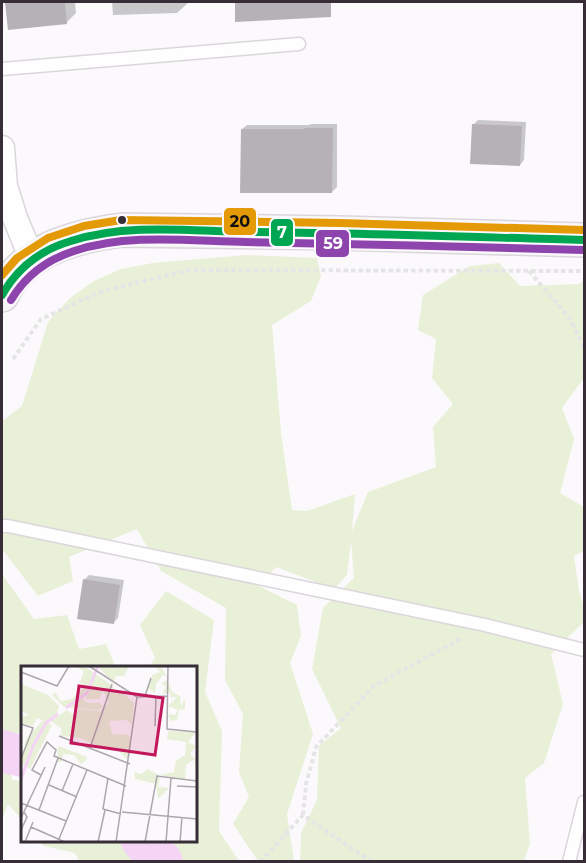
<svg xmlns="http://www.w3.org/2000/svg" width="586" height="863" font-family="Montserrat,sans-serif">
<style>
.green{fill:#e8f1d7}
.shadow{fill:#0003}
.lines{fill:none;stroke-linecap:round;stroke-linejoin:round}
.river{stroke:#f5d5f6;stroke-width:42}
.building{fill:#b6b1b7}
.lane-casing{stroke:#dbd6dc;stroke-width:15}
.street-casing{stroke:#dbd6dc;stroke-width:27}
.secondary-casing{stroke:#dbd6dc;stroke-width:36}
.path{stroke:#e6e5e6;stroke-width:4;stroke-dasharray:4.5 3;stroke-linecap:butt}
.lane{stroke:#fefeff;stroke-width:12}
.street{stroke:#fefeff;stroke-width:24}
.secondary{stroke:#f4f5f3;stroke-width:33}
.bus-1-casing{stroke:#fcf8fd;stroke-width:12}
.bus-2-casing{stroke:#fcf8fd;stroke-width:12}
.bus-3-casing{stroke:#fcf8fd;stroke-width:12}
.bus-1{stroke:#00a651;stroke-width:8}
.bus-2{stroke:#8e44ad;stroke-width:8}
.bus-3{stroke:#e49a06;stroke-width:8}
.bus-dot{fill:#362d37;stroke:#fcf8fd;stroke-width:2}
.inset-river{fill:none;stroke:#f5d5f6;stroke-width:3}
.inset-road{fill:none;stroke:#aca7ad;stroke-width:1.5}
.view{fill:#c2185b;fill-opacity:0.15;stroke:#c2185b;stroke-width:3}
.inset-edge{fill:none;stroke:#362d37;stroke-width:3}
.line-badge{stroke:#fcf8fd;stroke-width:2}
.badge-label{font-size:16px;text-anchor:middle;font-weight:bold;fill:#fff}
.pale-badge-label{font-size:16px;text-anchor:middle;font-weight:bold;fill:#111}
</style>
<rect width="100%" height="100%" fill="#fbf9fc"/>
<path class="green" d="M246 255 317 258 321 276 311 301 272 325 281 433 292 510 307 511 355 494 352 531 368 492 436 467 433 427 453 404 432 378 436 339 418 330 423 295 470 266 499 263 520 286 579 284 584 280V378L562 408 574 439 560 493 584 507V551L574 556 579 591 584 608V622L551 654 563 704 544 763 525 778 530 844 524 861H300L301 833 317 800 319 746 341 728 312 669 323 608 354 578 351 541 347 575 334 589 276 567 259 586 297 605 301 636 290 663 313 734 287 814 294 861H258L233 824 249 797 239 772 243 714 225 680 226 608 161 571 137 529 69 557 73 581 38 596 2 549V421L22 406 48 322 70 298 94 281 121 269 153 263Z
M2 574 34 619 67 615 79 649 106 644 116 668H22V729L7 743 12 780 22 781V820L8 804 2 819Z
M166 591 214 620 205 692 222 731 219 831 239 861H79L75 853 44 846 39 841 195 840V668H148L155 658 140 625Z"/>
<path class="shadow" d="M7 2H75L76 13 66 23 9 28Z
M112 2H189L177 13 113 15Z
M236 2H320L236 20Z
M478 120 526 122 524 160 520 165 474 124Z
M311 124H337V187L332 192 242 129 247 125H309Z
M89 575 124 580 118 618 113 623 84 580Z"/>
<g class="lines">
<path class="river" d="M2 751 22 756
M142 840 162 862"/>
</g>
<path class="building" d="M5 2H65L67 24 8 30Z
M235 2H331V17L235 22Z
M472 124 522 126 520 166 470 164Z
M304 128H333L332 193H240L241 129H304Z
M83 579 120 585 114 624 77 619Z"/>
<g class="lines">
<g class="lane-casing">
<path id="lane" d="M2 69 299 44
M2 526H8L485 625 584 650
M569 862 584 802"/>
</g>
<g class="street-casing">
<path id="street" d="M2 148 5 186 15 218 32 259"/>
</g>
<g class="secondary-casing">
<path id="secondary" d="M2 295C23 249 76 236 122 230L340 233 584 240"/>
</g>
<path class="path" d="M529 271 570 319 584 347
M13 359 41 319 102 291 190 270 584 271
M303 815 306 784 316 747 374 686 462 638
M260 862 303 815 372 862"/>
<use href="#lane" class="lane"/>
<use href="#street" class="street"/>
<use href="#secondary" class="secondary"/>
<g class="bus-1-casing">
<path id="bus-1" d="M2 295C18 267 40 250 71 241 128 223 189 231 248 232 360 233 472 237 584 240"/>
</g>
<g class="bus-2-casing">
<path id="bus-2" d="M11 300C26 275 46 260 74 251 128 233 189 241 246 242 359 244 471 247 584 250"/>
</g>
<g class="bus-3-casing">
<path id="bus-3" d="M2 275 17 258 48 238 84 226 121 220 340 223 584 230"/>
</g>
<use href="#bus-1" class="bus-1"/>
<use href="#bus-2" class="bus-2"/>
<use href="#bus-3" class="bus-3"/>
</g>
<circle class="bus-dot" cx="122" cy="220" r="5"/>
<g transform="translate(21 666)">
<rect width="176" height="176" fill="#fbf9fc"/>
<path d="M54 0H63L92 20 93 23 81 26 78 33H64L69 22 62 28 63 35 67 37H79L82 40 78 44 43 41 31 29 34 26 40 35 51 33 63 22 59 16 63 5ZM76 0H108L103 10H95L92 16ZM134 0 141 2 146 11 142 9 135 18 134 28 127 22 131 9 139 6ZM146 14 151 26 159 30 160 40 164 33V43L158 44 156 54 150 55 147 48 154 49 157 44 147 40 156 31H151V36L149 26 141 28 145 20 140 18ZM0 18 27 29 38 40 36 47 25 56 16 52 12 60 0 57V51L8 49 0 45ZM88 24 101 26 113 37 111 59 106 54 88 55 91 68 107 69 110 74 109 90 105 93 94 81 83 83 59 72 40 70V62L30 55 46 44 53 49 58 43 79 45 88 37 83 27ZM21 55 31 59 9 103 0 97 5 73ZM147 65 175 66 167 76 175 80 169 88 174 93 175 88V104L174 94 170 95 165 99 164 114 139 109 153 106 155 95 164 89 165 76 146 73ZM37 80 66 91 65 94 60 98 53 89 42 88 41 95 36 97ZM127 103 139 110 137 121 148 122 137 133 135 118 114 113 113 106 120 108Z" fill="#e8f1d7"/>
<path class="inset-river" d="M45 42 66 27 77 0M0 113 12 80 25 57 37 48"/>
<path class="inset-road" d="M68 0 116 31 147 30M147 0 146 63 176 66M0 6 36 20 48 0M124 30 130 12M0 58 12 62 0 93M134 60 135 30M38 70 109 98M69 82 91 18M20 109 11 104 26 76 35 84 33 90 105 120M87 112 82 143 100 148M28 119 56 131M156 120 176 121M41 125 52 98M0 137 45 155M18 144 37 92M101 146 176 153M0 152 24 101M10 161 44 176M0 164 6 151 3 146M38 173 66 104M4 176 12 156M77 176 84 144M95 176 116 31M124 176 136 110 176 115M145 176 150 112M159 176 161 151"/>
<path class="view" d="M58 20 142 32 134 89 50 77Z"/>
<rect width="176" height="176" class="inset-edge"/>
</g>
<g class="line-badge">
<rect x="223" y="207" width="34" height="29" rx="6" fill="#e49a06"/>
<rect x="270" y="218" width="24" height="29" rx="6" fill="#00a651"/>
<rect x="315" y="229" width="35" height="29" rx="6" fill="#8e44ad"/>
</g>
<g class="badge-label">
<text x="282" y="238">7</text>
<text x="333" y="249">59</text>
</g>
<g class="pale-badge-label">
<text x="240" y="227">20</text>
</g>
<rect width="586" height="863" fill="none" stroke="#362d37" stroke-width="6"/>
</svg>
